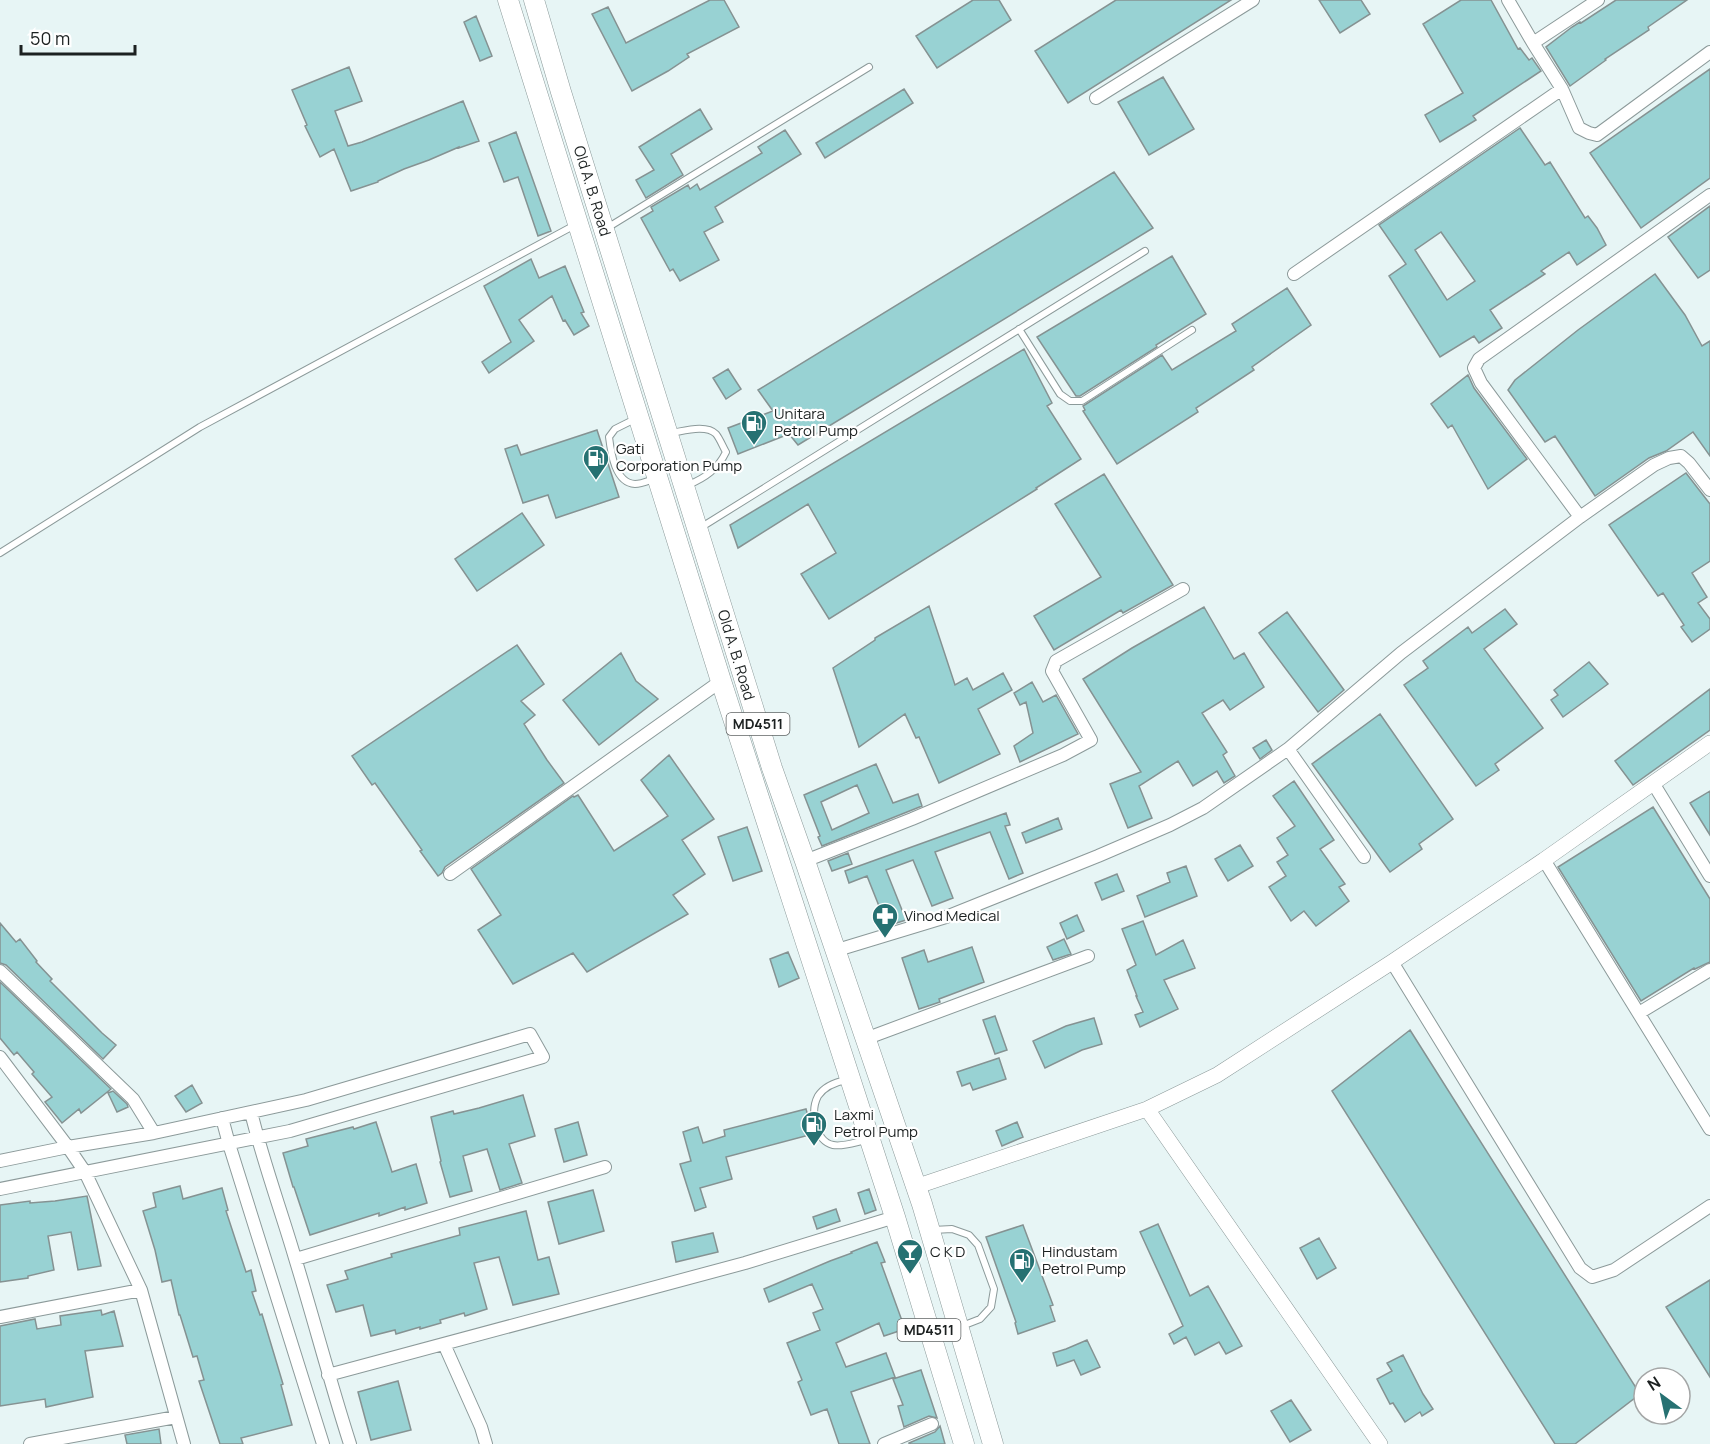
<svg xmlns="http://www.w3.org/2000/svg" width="1710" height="1444" font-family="Manrope,sans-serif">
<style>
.building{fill:#98d2d3;stroke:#859292;stroke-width:1.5;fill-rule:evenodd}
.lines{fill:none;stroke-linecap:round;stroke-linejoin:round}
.service-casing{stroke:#8c9a9a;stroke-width:8}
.minor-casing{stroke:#8c9a9a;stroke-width:14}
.tertiary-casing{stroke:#8c9a9a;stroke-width:16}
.primary-casing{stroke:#8c9a9a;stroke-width:21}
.service{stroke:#fff;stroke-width:6}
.minor{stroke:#fff;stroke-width:12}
.tertiary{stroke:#fff;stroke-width:15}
.primary{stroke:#fff;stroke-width:20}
.labels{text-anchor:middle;stroke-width:4.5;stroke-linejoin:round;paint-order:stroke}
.shield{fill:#fff;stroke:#606464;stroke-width:1.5}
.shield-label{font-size:14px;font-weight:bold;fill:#1c2121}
.street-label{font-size:15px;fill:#1c2121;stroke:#fff}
.poi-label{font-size:15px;fill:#1c2121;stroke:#fff;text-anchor:start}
</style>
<rect width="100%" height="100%" fill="#e7f5f5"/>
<path class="building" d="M710 0H724L739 27 687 54 689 57 668 71 632 91 592 14 608 7 626 43Z
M973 0H999L1011 20 937 68 916 36Z
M1116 0H1231L1068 103 1035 51Z
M1319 0H1361L1370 14 1340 33Z
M1461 0H1491L1518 49 1520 48 1529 60 1532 58 1541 71 1473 116 1476 120 1440 142 1425 115 1463 93 1423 24Z
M1616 0H1687L1648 27 1649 30 1605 59 1606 60 1570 86 1546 47 1572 27 1580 22 1581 23Z
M476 16 492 56 480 61 464 22Z
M349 67 362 101 335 111 348 146 362 142 463 101 479 141 459 148V147L429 160 404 169 378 181V182L351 191 334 149 320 157 305 126 307 125 292 90Z
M1710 69V178L1641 228 1590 153Z
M1163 77 1194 129 1149 155 1118 102Z
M904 89 913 103 825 158 816 143Z
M700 109 712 129 671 154 683 175 646 198 636 180 654 170 639 147Z
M1520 128 1545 165 1550 162 1585 218 1588 216 1597 228 1606 245 1577 265 1569 252 1541 271 1545 274 1490 310 1502 328 1479 343 1474 336 1440 357 1389 276 1406 264 1379 225ZM1441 232 1475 281 1447 300 1415 250Z
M785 130 801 154 715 207 723 222 704 232 719 260 680 281 673 269 670 271 641 218 653 211 651 207 688 185 690 189 697 184 700 190 762 153 758 147Z
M516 132 551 231 538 236 518 177 504 182 489 143Z
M1114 172 1153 228 798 445 789 434 738 454 728 428 773 411 758 390Z
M1710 206V270L1698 278 1668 237Z
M1172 256 1206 314 1156 345 1157 347 1080 396H1076L1037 337Z
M531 259 539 278 565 266 584 312 581 313 589 326 574 335 565 320 563 321 552 296 519 320 534 341 489 373 482 362 511 342 484 286Z
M1655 274 1685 315 1702 346 1710 341V456L1693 432 1666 451 1649 458 1595 496 1555 436 1545 442 1508 390 1515 380 1578 330Z
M1287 288 1311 325 1252 367 1254 370 1196 408 1198 412 1117 464 1083 411 1085 410 1083 406 1162 355 1172 370 1236 331 1232 324Z
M1024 349 1052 403 1047 406 1081 459 1036 488 1037 489 829 619 801 574 836 553 808 504 738 548 730 525Z
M728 369 741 389 726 399 713 378Z
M1468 375 1474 388 1527 459 1488 489 1452 425 1448 428 1431 404Z
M597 430 619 497 556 518 548 495 523 503 505 449 517 445 521 455Z
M1686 473 1710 504V561L1692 573 1707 597 1698 603 1710 619V629L1692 642 1681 627 1684 625 1663 593 1658 596 1609 525Z
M1104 474 1173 585 1123 613 1121 610 1054 650 1034 616 1101 577 1055 504Z
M522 513 544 545 477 591 455 559Z
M929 606 955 685 967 678 973 690 1003 673 1012 690 978 709 1000 754 939 783 919 737 916 738 905 714 859 747 833 668 875 640V638Z
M1204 607 1234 659 1244 653 1264 687 1230 710 1223 700 1202 713 1227 752 1223 755 1235 776 1224 783 1217 771 1193 786 1178 761 1139 786 1152 818 1128 828 1110 784 1141 772 1083 679 1132 648Z
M1505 609 1517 624 1484 649 1543 728 1495 764 1499 770 1476 786 1404 685 1428 668 1423 661 1468 627 1472 633Z
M1287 612 1344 690 1318 712 1259 633Z
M517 645 544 684 521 701 535 715 524 724 547 760 564 783 445 867 442 873 438 876 420 851 422 850 375 783 372 785 352 756Z
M621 653 636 681 658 699 599 745 563 700Z
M1589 662 1608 684 1563 717 1551 700 1558 695 1554 690Z
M1032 682 1043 702 1056 695 1078 734 1020 762 1014 746 1033 733 1026 702 1020 705 1014 693Z
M1710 689V730L1633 785 1615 761Z
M1380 714 1453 819 1419 844 1422 849 1390 872 1312 764Z
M1266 740 1272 750 1260 759 1253 748Z
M669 755 714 819 682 840 705 874 673 895 688 914 587 972 573 953 513 984 478 930 501 915 471 869 573 796 574 797 578 795 614 851 668 816 641 780Z
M876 764 893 803 918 794 922 806 822 846 818 837 820 836 804 795ZM857 785 869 813 832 830 821 802Z
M1294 781 1334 840 1320 849 1345 884 1339 887 1349 901 1316 926 1304 911 1291 921 1269 887 1286 876 1277 862 1288 855 1277 838 1295 826 1273 796Z
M1710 791V835L1690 803Z
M1653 807 1710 899V962L1695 969 1694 968 1641 1001 1558 867Z
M1006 813 1010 825 1005 826 1023 873 1009 879 990 832 935 852 953 898 932 906 913 860 886 870 906 920 887 926 867 876 849 883 845 871Z
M1058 818 1062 829 1026 843 1022 833Z
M747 827 762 871 733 881 718 837Z
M1240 845 1253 866 1228 881 1215 859Z
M848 853 852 864 832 871 828 861Z
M1186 866 1197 896 1145 917 1137 896 1170 882 1167 873Z
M1117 874 1124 891 1102 900 1095 883Z
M1077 915 1084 931 1067 939 1060 923Z
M1143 921 1156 955 1183 940 1195 968 1164 980 1178 1009 1140 1027 1135 1015 1143 1012 1136 996H1137L1127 970 1136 965 1122 929Z
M0 923 16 942 20 939 37 961 36 962 52 979 50 981 102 1033 116 1045 103 1059 6 965 0 963Z
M1064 939 1071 954 1053 960 1047 947Z
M972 947 984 982 939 999 940 1002 919 1009 902 958 924 950 928 962Z
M788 952 799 978 779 987 770 959Z
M0 982 111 1089 81 1113 79 1109 62 1123 45 1102 52 1097 32 1074 34 1072 17 1052 14 1055 0 1038Z
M995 1016 1007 1050 995 1054 983 1020Z
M1094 1018 1102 1044 1082 1050 1045 1068 1033 1041 1066 1026Z
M1410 1030 1640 1394 1575 1444H1555L1332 1091Z
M999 1058 1006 1079 973 1090 970 1083 962 1086 957 1072Z
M192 1085 202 1103 186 1112 175 1096Z
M113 1091 127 1104 128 1107 117 1112 108 1093Z
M523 1095 535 1136 509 1144 522 1183 500 1190 487 1149 463 1156 472 1191 450 1197 440 1162 441 1161 431 1117 453 1111 454 1114 479 1108Z
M806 1109 813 1134 726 1157 732 1179 700 1188 706 1207 695 1211 680 1164 691 1161 683 1132 698 1127 703 1143 725 1136 724 1130Z
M376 1122 392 1172 416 1164 427 1203 405 1210V1207L379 1216V1213L310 1235 294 1187H293L283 1153 308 1146 306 1139 353 1127 354 1129Z
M578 1122 587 1155 564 1162 555 1129Z
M1017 1122 1023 1137 1002 1146 996 1131Z
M180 1186 183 1199 222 1188 228 1210 226 1211 246 1272 251 1270 256 1291 252 1292 260 1315 262 1314 283 1384 281 1385 292 1425 241 1438 243 1444H220L199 1381 204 1380 197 1356 193 1357 180 1315H179L171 1280 162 1282 155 1250 143 1211 156 1207 153 1193Z
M869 1189 876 1210 865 1214 858 1193Z
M593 1190 604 1231 559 1244 548 1202Z
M87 1196 101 1266 78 1270 71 1232 48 1236 54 1270 28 1276V1278L0 1282V1205L30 1201V1203L55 1201Z
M836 1209 840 1221 817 1229 813 1217Z
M526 1211 538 1260 549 1257 559 1294 513 1305 499 1257 474 1263 487 1309 465 1316 464 1313 440 1320 441 1323 420 1329V1327L396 1334 395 1330 371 1336 363 1305 336 1312 327 1285 348 1279 345 1271 392 1257 391 1254 460 1235 459 1228Z
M1158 1224 1190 1296 1208 1286 1242 1346 1226 1354 1219 1342 1195 1355 1186 1337 1174 1344 1169 1334 1183 1326 1140 1232Z
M1023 1225 1053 1305 1050 1306 1055 1321 1018 1334 1015 1323 1016 1322 986 1237Z
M713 1233 718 1252 676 1262 672 1242Z
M1319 1238 1336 1268 1317 1279 1300 1248Z
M877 1242 885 1262 881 1263 905 1329 884 1336 879 1323 836 1343 846 1367 886 1353 895 1377 851 1392 870 1444H839L827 1409 811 1415 798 1382 802 1380 787 1343 820 1330 813 1313 823 1309 812 1284 769 1302 764 1289 830 1261 852 1253 851 1252Z
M1710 1280V1377L1666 1307Z
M101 1310 102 1315 114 1311 123 1346 85 1351 93 1397 46 1407 45 1399 0 1406V1326L35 1319 37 1329 61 1325 60 1316Z
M1087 1340 1100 1367 1081 1375 1074 1360 1057 1366 1053 1353 1066 1349Z
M1403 1355 1423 1394 1433 1409 1422 1416 1420 1412 1405 1422 1393 1403 1390 1404 1377 1379 1392 1371 1387 1363Z
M921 1370 937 1418 929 1416 904 1427 898 1406 903 1405 893 1379Z
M398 1381 411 1430 371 1440 358 1392Z
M1291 1400 1311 1430 1290 1442 1271 1411Z
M940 1426 945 1444H909V1443L935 1432Z
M159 1429 161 1444H127L125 1435Z"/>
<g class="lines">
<g class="service-casing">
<path id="service" d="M607 228 869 67
M1019 329 1060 394 1070 401H1082L1192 330
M635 419 615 429 609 437C611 453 615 483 635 484 641 484 648 481 654 479
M671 433C684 431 706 424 716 434 720 439 723 447 726 452 718 469 705 478 688 485
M700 528 1145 251
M0 553 200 427 575 225
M846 1080C836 1082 824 1087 818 1096 810 1111 815 1141 833 1145 843 1147 856 1142 866 1140
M933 1230 952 1229 969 1235 978 1245 994 1289 991 1307 980 1319 962 1326"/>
</g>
<g class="minor-casing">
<path id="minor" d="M1508 0 1533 43 1562 89 1579 128 1589 133 1597 135 1710 52
M1533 43 1598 0
M1096 98 1253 0
M1294 274 1562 89
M1580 517 1481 383 1474 368 1479 359 1710 195
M1288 749 1364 857
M1653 783 1710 876
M1544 860 1710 1129
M805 861 912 819 1063 755 1091 740 1052 671 1056 661 1183 589
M450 874 721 681
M834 951 946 917 1098 856 1170 825 1203 808 1288 749 1401 653 1580 517 1654 465 1669 458 1681 456 1689 463 1710 490
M1392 962 1580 1268 1592 1277 1614 1270 1710 1206
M0 971 133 1099 154 1133
M1639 1013 1710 970
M865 1039 1088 956
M0 1057 68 1147 85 1172 141 1290 184 1444
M251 1112C263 1162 281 1210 295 1258 314 1320 330 1382 350 1444
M222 1118 229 1144 323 1444
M0 1161 68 1147 154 1133 306 1100 530 1034 543 1057 290 1131 0 1189
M296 1259 605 1167
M0 1317 141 1290
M444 1344 481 1427 486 1444
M328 1375 745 1263 895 1217
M30 1444 176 1417
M884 1444 932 1424"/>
</g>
<g class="tertiary-casing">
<path id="tertiary" d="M1147 1109 1380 1444
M915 1187 1147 1109 1217 1075 1392 962 1544 860 1710 743"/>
</g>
<g class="primary-casing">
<path id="primary" d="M508 0 721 681 895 1217 964 1444
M534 0 561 92 772 768 805 861 922 1204 993 1444"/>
</g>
<use href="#service" class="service"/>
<use href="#minor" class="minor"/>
<use href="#tertiary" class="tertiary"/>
<use href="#primary" class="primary"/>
</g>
<defs>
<g id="fuel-pin" transform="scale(1.35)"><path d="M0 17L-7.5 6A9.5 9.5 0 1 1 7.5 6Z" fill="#267172" stroke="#fff"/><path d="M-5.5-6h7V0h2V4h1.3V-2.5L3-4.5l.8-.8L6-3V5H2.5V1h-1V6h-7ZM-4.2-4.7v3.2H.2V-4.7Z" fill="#fff"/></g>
<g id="pharmacy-pin" transform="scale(1.35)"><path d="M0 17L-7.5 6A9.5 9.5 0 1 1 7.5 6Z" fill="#267172" stroke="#fff"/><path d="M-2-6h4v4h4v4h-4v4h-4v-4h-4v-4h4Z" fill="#fff"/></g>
<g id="bar-pin" transform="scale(1.35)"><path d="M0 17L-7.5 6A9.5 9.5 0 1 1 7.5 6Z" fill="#267172" stroke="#fff"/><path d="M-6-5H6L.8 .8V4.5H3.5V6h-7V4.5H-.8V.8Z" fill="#fff"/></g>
</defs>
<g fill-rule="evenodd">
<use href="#fuel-pin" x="754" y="423"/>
<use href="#fuel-pin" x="596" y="458"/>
<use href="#pharmacy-pin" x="885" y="916"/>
<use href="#fuel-pin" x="814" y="1124"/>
<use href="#bar-pin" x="910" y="1252"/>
<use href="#fuel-pin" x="1022" y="1261"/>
</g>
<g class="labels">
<g class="shield">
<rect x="726.5" y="713" width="63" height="22" rx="4.5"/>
<rect x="897.5" y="1319" width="63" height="22" rx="4.5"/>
</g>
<g class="shield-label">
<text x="758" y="729">MD4511</text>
<text x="929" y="1335">MD4511</text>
</g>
<g class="street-label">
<text transform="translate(592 191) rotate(73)" y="5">Old A. B. Road</text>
<text transform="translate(736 655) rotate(73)" y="5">Old A. B. Road</text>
</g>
<g class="poi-label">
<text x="774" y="419">Unitara<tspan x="774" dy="17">Petrol Pump</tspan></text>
<text x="616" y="454">Gati<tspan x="616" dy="17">Corporation Pump</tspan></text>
<text x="904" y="921">Vinod Medical</text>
<text x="834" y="1120">Laxmi<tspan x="834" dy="17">Petrol Pump</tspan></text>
<text x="930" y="1257">C K D</text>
<text x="1042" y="1257">Hindustam<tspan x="1042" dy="17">Petrol Pump</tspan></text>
</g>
</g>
<g transform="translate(1662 1396) rotate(327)"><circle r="28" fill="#ffffff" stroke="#a4a6a6" stroke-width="1.5"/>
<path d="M0-4.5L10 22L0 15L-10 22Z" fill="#267172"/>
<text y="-9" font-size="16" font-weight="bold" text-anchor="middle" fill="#1c2121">N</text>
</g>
<path d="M21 45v9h114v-9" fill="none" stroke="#1c2121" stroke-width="3"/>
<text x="30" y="45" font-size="18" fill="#1c2121" stroke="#ffffff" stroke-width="4.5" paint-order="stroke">50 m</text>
</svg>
